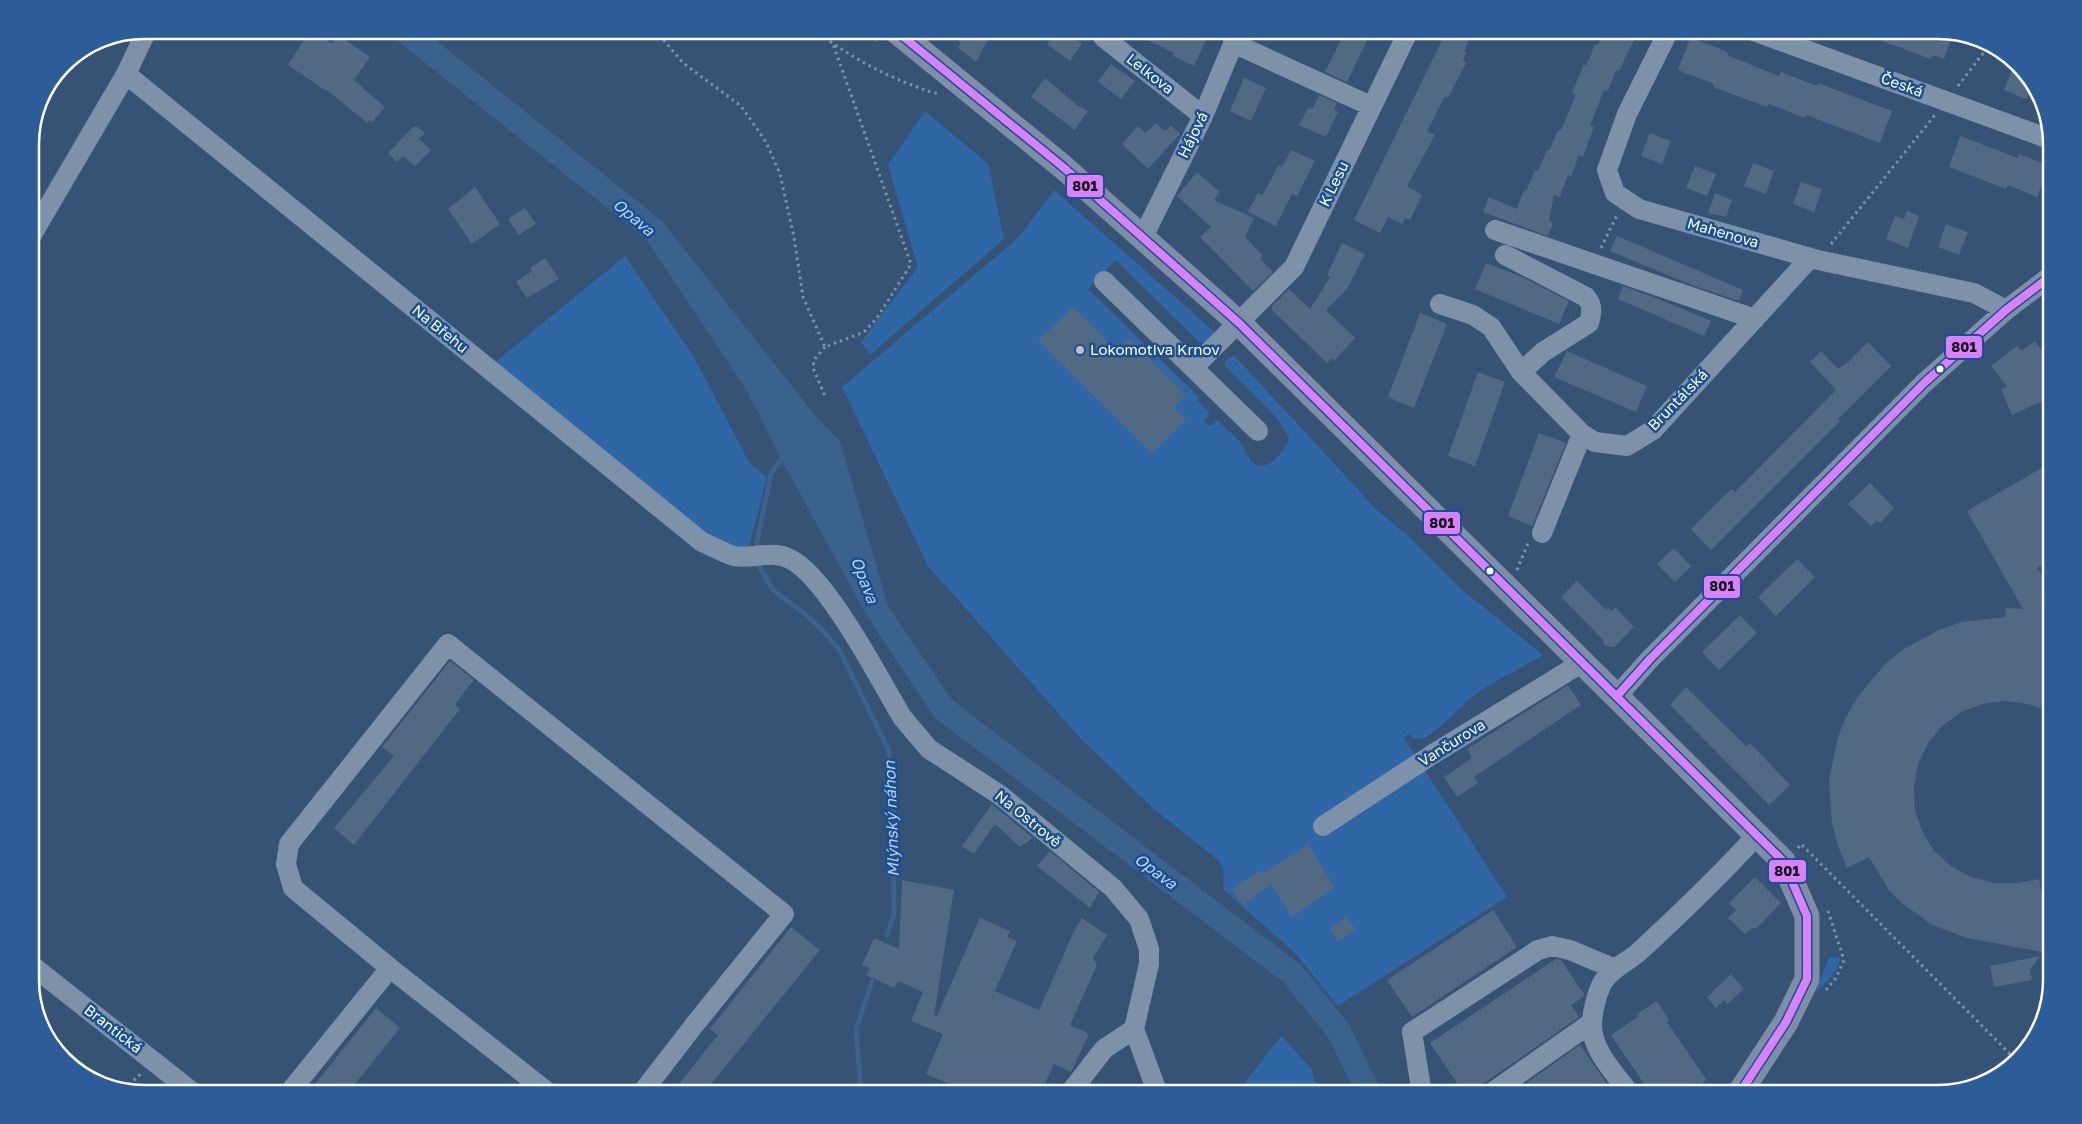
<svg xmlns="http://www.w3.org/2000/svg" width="2082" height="1124" font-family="'Golos Text',sans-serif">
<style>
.green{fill:#2f66a5}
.water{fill:#3b618d}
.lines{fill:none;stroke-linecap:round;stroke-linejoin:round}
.stream{stroke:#3b618d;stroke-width:5}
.building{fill:#526984}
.path{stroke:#7d92a8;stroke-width:3;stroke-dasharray:2.5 4;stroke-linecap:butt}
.minor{stroke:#7d92a8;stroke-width:20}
.major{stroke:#7d8ea7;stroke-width:25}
.bus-1-casing{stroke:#1b4f8f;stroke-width:11}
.bus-1{stroke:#d880ff;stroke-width:8}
.poi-dot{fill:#b9c2ce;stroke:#1b4f8f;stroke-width:2}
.bus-dot{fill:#fff;stroke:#1b4f8f;stroke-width:2}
.labels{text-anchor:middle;stroke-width:5;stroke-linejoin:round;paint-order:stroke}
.street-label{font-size:15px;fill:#fff;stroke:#1b4f8f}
.poi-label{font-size:15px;fill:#fff;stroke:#1b4f8f;text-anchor:start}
.water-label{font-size:16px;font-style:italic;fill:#b5d3f5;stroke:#1b4f8f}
.rim{fill:none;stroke:#fff;stroke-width:2.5}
.line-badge{stroke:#1b4f8f;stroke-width:2}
.pale-badge-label{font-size:14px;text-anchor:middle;font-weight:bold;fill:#111}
</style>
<rect width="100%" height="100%" fill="#365274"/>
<path class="green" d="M925 111 988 164 1004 239 870 355 861 342 918 267 888 165Z
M1054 190 1217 334 1208 342H1199L1116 260 1088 289 1199 397 1197 400 1210 413 1204 421 1207 425H1212L1217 420C1225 427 1233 434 1240 442 1245 448 1247 457 1252 462 1268 475 1285 450 1289 438L1276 417 1226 367 1224 362 1234 355 1376 509 1409 537 1461 589 1543 655C1521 669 1496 679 1476 694 1458 707 1445 726 1426 737 1420 740 1413 740 1409 734L1404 738 1507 897 1338 1006 1296 954 1224 890 1223 869 1218 860 1154 809 1080 738 928 566 842 387 1018 238Z
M625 256 694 357 750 464 767 477 748 551 708 539 494 363Z
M1831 957 1840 958C1839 973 1825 983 1815 994L1828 960Z
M1281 1036 1311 1068 1319 1094H1236Z"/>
<path class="water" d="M384 30H423L663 222 813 413 840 441 888 606 952 700 1300 964 1349 1024 1377 1082 1381 1094H1356L1328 1037 1283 982 934 717 867 616 787 470 748 393 646 239Z"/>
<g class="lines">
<path class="stream" d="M755 552 771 474 785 454
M756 561 773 590 806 615 824 632 840 651 888 749 893 780 894 914 887 935
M861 1094 856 1029 872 981"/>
</g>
<path class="building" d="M310 30 332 44 338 35 370 57 354 80 385 107 372 122 369 120 367 123 327 90 326 91 288 65Z
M939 30H993L976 62 958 48 961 42Z
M1057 30H1063L1082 44 1070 61 1047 44Z
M1127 30H1183L1206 40 1194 66 1173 56 1174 53Z
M1346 30H1372L1347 82 1325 72Z
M1447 30H1474L1464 51 1466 53 1463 60 1466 63 1448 98 1445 96 1427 132 1435 135 1407 186 1422 195 1410 220 1405 218 1402 224 1388 217 1380 233 1354 220Z
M1604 30H1639L1619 71 1616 70 1608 91 1604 90 1590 126 1594 127 1583 157 1579 155 1571 177 1568 175 1560 197 1554 195 1549 221 1553 223 1548 236 1483 212 1489 197 1517 209 1524 190 1526 191 1535 170 1538 171 1547 150 1549 151 1558 130H1561L1576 95 1572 93 1584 64 1586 66 1595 44 1598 45Z
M1858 30H1939L1953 33 1944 59 1933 55 1931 59 1858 32Z
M1690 38 1726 51 1729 56 1779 76 1781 72 1817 86 1818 83 1892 111 1880 143 1806 115 1805 118 1769 104 1767 107 1713 87 1714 84 1678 70Z
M1111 64 1135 81 1121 99 1098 82Z
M2014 64 2033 81 2040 100 2028 95 2026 99 2004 90Z
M1045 78 1077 105 1088 111 1075 130 1031 97Z
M1244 78 1266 88 1251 121 1230 111Z
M1319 95 1337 103 1334 110 1338 112 1326 137 1299 125 1308 108 1312 109Z
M1156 123 1165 131 1171 125 1180 134 1148 169 1122 144 1138 126 1145 133Z
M413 127H418L425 133 419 139 431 150 415 166 403 156 397 162 388 153Z
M1650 133 1671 141 1662 164 1641 156Z
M1960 136 2018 158 2019 154 2049 166 2037 197 2008 185 2006 189 1949 167Z
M1291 150 1315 161 1297 196 1292 194 1276 226 1248 212 1258 193 1261 195 1264 193 1278 166 1282 167Z
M1753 163 1774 171 1766 194 1744 186Z
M1695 166 1716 174 1707 196 1686 188Z
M1197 172 1220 192 1214 200 1254 218 1245 237 1263 256 1260 259 1273 272 1253 291 1200 237 1211 227 1177 196Z
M1801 182 1822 189 1814 212 1793 204Z
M475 187 500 224 472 244 448 209Z
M1715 193 1732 200 1726 217 1708 213Z
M525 208 536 224 519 235 508 219Z
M1907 211 1919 216 1908 248 1886 239 1895 216 1904 219Z
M1946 224 1968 232 1959 255 1938 247Z
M1617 236 1743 290 1739 301 1694 286 1610 251Z
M1342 243 1365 254 1347 289 1326 310 1355 338 1334 361 1332 358 1327 363 1272 310V306L1289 289 1310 309 1330 277 1327 275Z
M545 258 559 279 527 298 516 282 532 271 530 268Z
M1486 263 1520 276 1569 301 1559 324 1475 289Z
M1623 286 1659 299 1711 321 1704 336 1618 299Z
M1073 307 1117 351 1129 338 1186 395 1174 407 1186 419 1152 453 1038 341Z
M1420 313 1447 324 1414 408 1388 397Z
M2035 341 2052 364V397L2012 415 2001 389 2007 387 1991 366 2017 346 2021 351Z
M1868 342 1891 366 1838 419 1840 421 1711 550 1691 529 1731 489 1735 492 1836 390 1810 362 1821 351 1838 369 1848 362Z
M1567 351 1647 386 1636 412 1554 377Z
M1478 372 1505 382 1475 466 1448 456Z
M1539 433 1566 443 1532 526 1508 516Z
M2052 462V559L2037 568 2052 591V678L2040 708 2028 704 2005 701 1982 704 1961 712 1942 726 1928 743 1918 764 1914 787 1915 810 1922 831 1934 851 1951 866 1971 877 1994 883H2017L2039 879 2052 950 2042 952 1967 938 1932 925 1902 903 1888 889 1869 857 1847 868 1838 846 1832 824 1829 780 1838 737 1846 717 1857 698 1885 664 1902 650 1941 629 1962 622 2005 617 2006 608 2023 609 1967 511Z
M1870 483 1894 508 1880 523 1877 520 1871 526 1848 504Z
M1674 548 1691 566 1675 582 1657 564Z
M1797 559 1815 577 1776 616 1758 597Z
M1577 581 1606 610 1608 607 1611 611 1615 607 1634 627 1614 647 1605 646 1603 640 1561 597Z
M1740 615 1757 633 1719 670 1702 652Z
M450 661 474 680 455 704 460 709 354 845 334 828 394 756 382 747Z
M1568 685 1581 705 1474 777 1478 783 1457 797 1444 777 1472 758 1467 749Z
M1686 687 1746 746 1750 743 1790 785 1769 805 1670 705Z
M992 804 993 805 1033 838 1020 847 995 824 974 854 962 846Z
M1308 844 1335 888 1292 917 1271 885 1243 905 1232 889 1260 870 1263 873Z
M1050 851 1099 892 1090 908 1037 866Z
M1755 877 1781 903 1757 928H1752L1745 934 1728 918 1736 910 1729 903Z
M902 880 954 890 934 1015 937 1016 980 918 1010 931 1007 937 1017 941 995 991 1039 1010 1074 931 1082 918 1107 935 1093 958 1097 965 1070 1025 1089 1034 1071 1072 1054 1064 1040 1094H972L926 1074 943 1034 911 1021 923 992 898 981 894 988 866 975 870 968 862 965 874 938 899 949Z
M1493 910 1517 947 1412 1017 1387 980Z
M1346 917 1356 929 1338 942 1329 929Z
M791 927 820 950 703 1094H671L718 1035 710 1029Z
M2040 956 2030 970 2032 980 1994 987 1990 966Z
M1556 959 1561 960 1585 996 1571 1005 1579 1017 1483 1084 1478 1094H1436L1435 1089 1457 1083 1430 1043Z
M1731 974 1744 989 1727 1004 1724 1000 1716 1008 1707 997Z
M1657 1001 1669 1020 1667 1022 1706 1079 1695 1094H1651L1611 1035 1639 1016 1637 1014Z
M376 1008 400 1028 347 1094H307Z
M1580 1045 1614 1094H1511Z"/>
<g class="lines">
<path class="path" d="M655 30 683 63 741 106 766 142 780 174 794 237 803 297 825 347 864 332 877 318 911 264 833 44
M814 30C855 60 886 77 934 93H938
M865 30 877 40
M1958 86 1991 43
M1831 244 1935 115
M1601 248 1617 215
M825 347 814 360 813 368 825 396
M1517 570 1528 543
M1798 848 1801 844 2015 1059
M1826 990 1836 978 1844 960 1828 911
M124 1089 142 1073"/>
<path class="minor" d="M147 30 126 74 702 542C712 546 723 553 734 556 753 560 771 549 790 559 827 577 880 680 902 717L929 749 1000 795 1113 888 1139 919 1149 949V964L1134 1029 1158 1094
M1106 30 1103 37 1203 116
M1669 30 1627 114 1607 170 1615 193 1639 209 1818 260 1974 293 2006 310
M1751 30 2052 140
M1233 43 1371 106
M1495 230 1755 319
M1143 237 1203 116 1239 30
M30 238 126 74
M1505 255 1586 297C1593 305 1592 313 1589 323L1543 352 1521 372
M1104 281 1258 431
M1440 304 1473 315 1491 327 1521 372 1582 434 1595 442 1627 446 1653 430 1810 258
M1193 368 1294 267 1409 30
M1542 533 1582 434
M1617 696 1650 659 1924 383 2006 310 2052 275
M1323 826 1433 754 1583 662
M30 964 195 1094
M288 1094 390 968
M550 1094 390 968 293 888 286 864 289 844 448 644 784 914 695 1024 641 1094
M1069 1094 1104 1049 1134 1029
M1422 1094 1412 1032 1538 950 1552 946 1570 950 1615 969
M1490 1094 1591 1023
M1630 1094C1615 1073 1590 1049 1592 1022 1593 1010 1597 992 1603 982 1612 967 1629 962 1641 950 1681 913 1720 876 1757 835"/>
<path class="major" d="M895 30 1063 167 1239 323 1783 861 1807 916V979L1786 1022 1739 1094"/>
<g class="bus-1-casing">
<path id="bus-1" d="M895 30 1063 167 1239 323 1783 861 1807 916V979L1786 1022 1739 1094
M1617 696 1650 659 1924 383 2006 310 2052 275"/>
</g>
<use href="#bus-1" class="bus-1"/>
</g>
<circle class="poi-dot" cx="1080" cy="350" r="5"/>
<g class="bus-dot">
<circle cx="1940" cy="369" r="4.5"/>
<circle cx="1490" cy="571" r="4.5"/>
</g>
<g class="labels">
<g class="street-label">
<text transform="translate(1150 74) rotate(38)" y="5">Lelkova</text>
<text transform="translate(1902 85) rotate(20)" y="5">Česká</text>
<text transform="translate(1193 135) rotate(-64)" y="5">Hájová</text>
<text transform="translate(1334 184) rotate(-64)" y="5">K Lesu</text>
<text transform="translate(1723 233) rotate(16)" y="5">Mahenova</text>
<text transform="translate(440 329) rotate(39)" y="5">Na Břehu</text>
<text transform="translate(1678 400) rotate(-46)" y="5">Bruntálská</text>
<text transform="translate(1452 743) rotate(-32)" y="5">Vančurova</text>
<text transform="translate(1028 819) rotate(39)" y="5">Na Ostrově</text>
<text transform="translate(113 1029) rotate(38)" y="5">Brantická</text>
</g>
<g class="poi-label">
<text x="1090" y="355">Lokomotiva Krnov</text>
</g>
<g class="water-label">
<text transform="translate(634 217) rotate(40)" y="6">Opava</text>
<text transform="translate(865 580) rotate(69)" y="6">Opava</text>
<text transform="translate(891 819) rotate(-92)" y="6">Mlýnský náhon</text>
<text transform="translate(1156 871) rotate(37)" y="6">Opava</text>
</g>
</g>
<path d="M0 0H2082V1124H0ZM144 39H1938A105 105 0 0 1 2043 144V980A105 105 0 0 1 1938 1085H144A105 105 0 0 1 39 980V144A105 105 0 0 1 144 39Z" fill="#2d5d98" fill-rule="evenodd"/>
<path class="rim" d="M144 39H1938A105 105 0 0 1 2043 144V980A105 105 0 0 1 1938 1085H144A105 105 0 0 1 39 980V144A105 105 0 0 1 144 39Z"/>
<g class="line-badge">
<rect x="1066" y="174" width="38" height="24" rx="5" fill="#d880ff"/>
<rect x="1945" y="335" width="38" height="24" rx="5" fill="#d880ff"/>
<rect x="1423" y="511" width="38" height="24" rx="5" fill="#d880ff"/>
<rect x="1703" y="575" width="38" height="24" rx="5" fill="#d880ff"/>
<rect x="1768" y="859" width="39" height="24" rx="5" fill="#d880ff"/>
</g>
<g class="pale-badge-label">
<text x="1085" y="191">801</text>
<text x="1964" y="352">801</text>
<text x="1442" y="528">801</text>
<text x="1722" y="591">801</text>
<text x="1787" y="876">801</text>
</g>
</svg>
